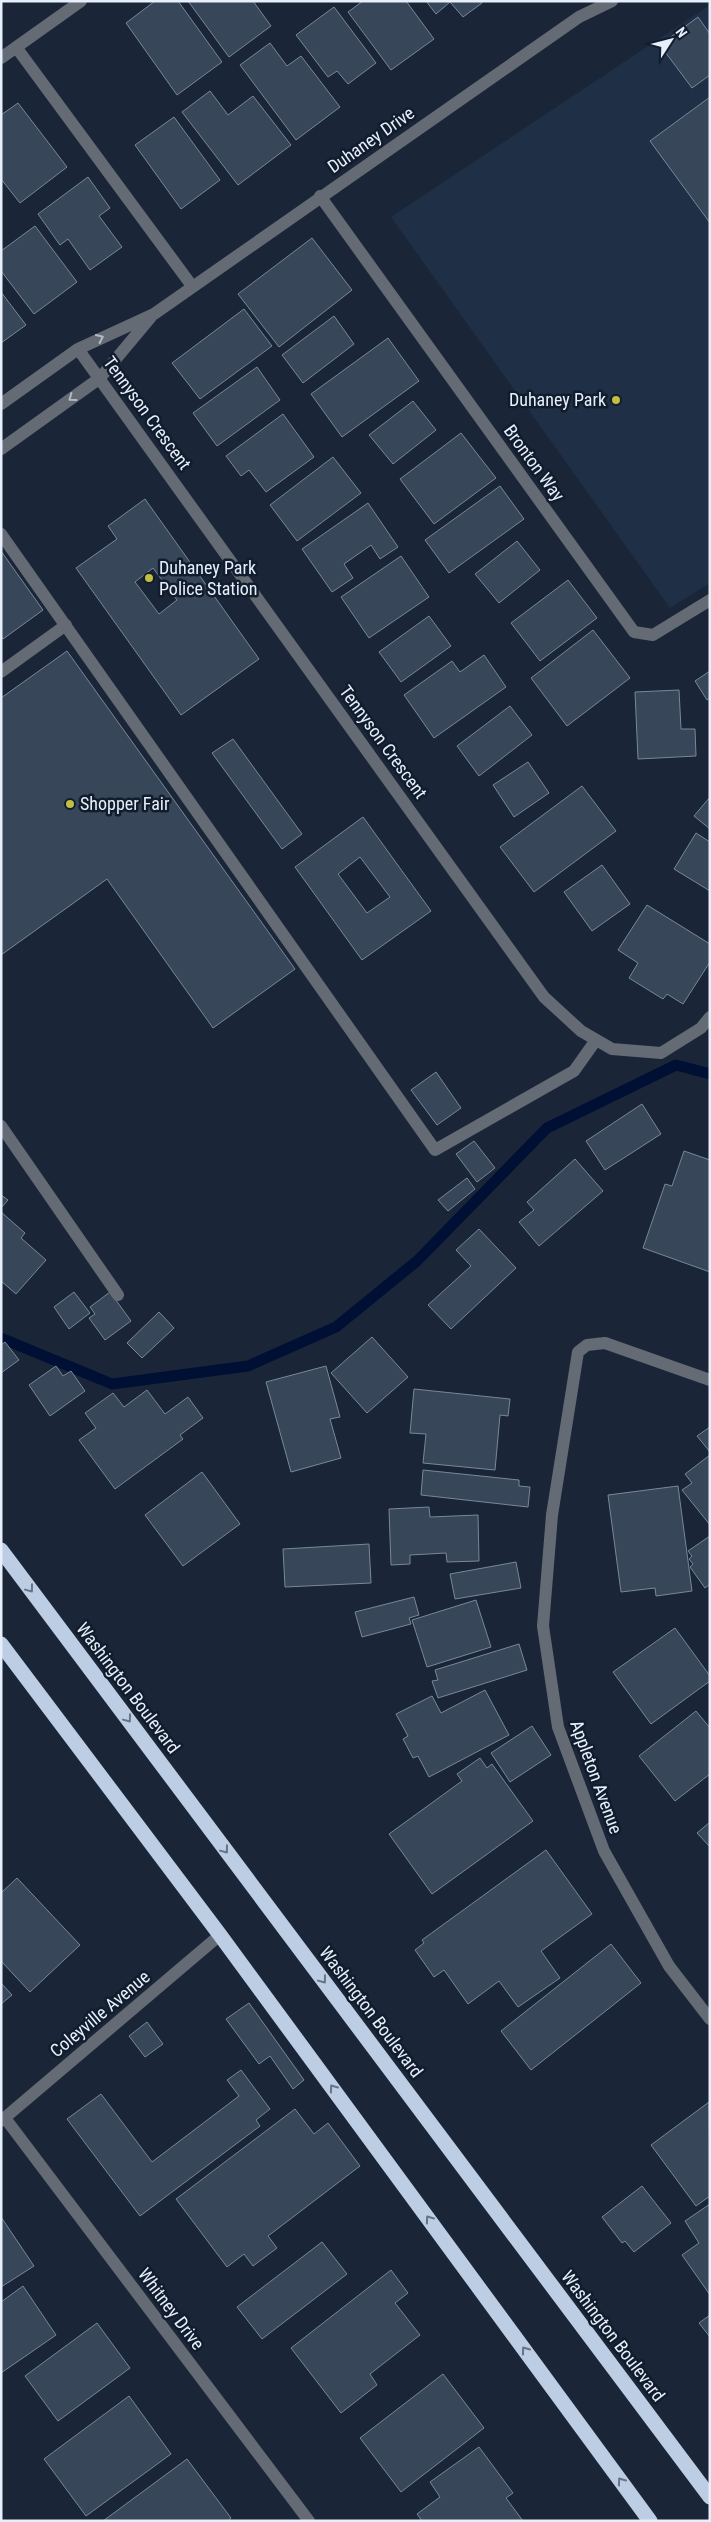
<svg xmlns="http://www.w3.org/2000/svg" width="711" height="2522" font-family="'Roboto Condensed',sans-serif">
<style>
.built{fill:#1f2f46}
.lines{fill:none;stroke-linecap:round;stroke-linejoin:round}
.stream{stroke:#001034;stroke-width:11}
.building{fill:#384659;stroke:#78879c;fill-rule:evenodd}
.minor{stroke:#656b74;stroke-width:12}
.highway{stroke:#bdcde4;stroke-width:15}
.oneway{stroke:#b2bac5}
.oneway2{stroke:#677488}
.poi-dot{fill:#c1be40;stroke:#111c2d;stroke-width:2}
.labels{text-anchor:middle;stroke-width:5;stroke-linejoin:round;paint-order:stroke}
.street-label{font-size:18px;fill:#e6effb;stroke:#111c2d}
.poi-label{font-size:18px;fill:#e6effb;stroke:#111c2d;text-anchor:start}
</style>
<rect width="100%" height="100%" fill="#1a2638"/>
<path class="built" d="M710 5V583L670 608 391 217Z"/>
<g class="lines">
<path class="stream" d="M1 1338 112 1384 248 1366 336 1327 417 1261 547 1128 676 1065 710 1074"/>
</g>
<path class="building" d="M155 1H178L222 62 177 95 126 23Z
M188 1H253L271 26 229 57Z
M363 1H406L434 39 391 70 348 12Z
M426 1H481L482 3 463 17 450 2 436 14Z
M334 7 376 63 348 84 337 71 328 77 296 35Z
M698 17 710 34V75L692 88 660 45Z
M270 43 287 66 301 56 340 107 296 140 240 65Z
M210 91 228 115 253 96 291 145 238 185 182 112Z
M710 97V223L650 141Z
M18 103 67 167 20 203 1 179V115Z
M174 117 220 180 181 209 135 145Z
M88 177 110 208 99 216 122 247 90 270 68 239 60 245 38 214Z
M35 226 77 282 34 314 1 271V251Z
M312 238 352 290 279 347 238 294Z
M1 292 26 325 1 343Z
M244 309 272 346 200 399 172 363Z
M334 316 354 344 303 383 282 355Z
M388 338 419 381 342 437 311 394Z
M257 367 280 400 217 446 193 413Z
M413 401 436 430 393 464 369 435Z
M283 414 314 457 266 492 249 470 241 476 226 456Z
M461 433 496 478 434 524 400 479Z
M333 457 361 493 297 541 270 505Z
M500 486 524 519 449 573 425 540Z
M145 499 259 659 181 715 76 568 117 539 108 526ZM153 568 177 600 159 614 135 582Z
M368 503 398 547 380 559 371 545 344 564 353 578 332 592 302 549Z
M517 541 540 570 499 603 475 574Z
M1 551 43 610 3 639 1 636Z
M401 556 429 597 369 638 341 597Z
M568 580 597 618 540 661 511 623Z
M429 616 451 646 401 682 379 652Z
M593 630 630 678 567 726 531 678Z
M67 651 295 969 213 1028 107 879 1 955V698Z
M484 655 506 687 434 738 404 695 452 661 460 672Z
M710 671V698L707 700 695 681Z
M679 690 681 729H695L696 756 638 759 635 692Z
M510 706 532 735 479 776 457 746Z
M233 739 302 834 282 849 212 753Z
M528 762 549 793 514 817 493 785Z
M582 786 616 831 534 892 500 847Z
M710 797V829L694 816Z
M363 817 431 911 362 960 295 867ZM360 857 390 897 367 913 338 874Z
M696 833 710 842V891L674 869Z
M602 865 630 904 592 931 564 892Z
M647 905 710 944V962L683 1004 667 994 663 999 629 978 638 963 618 950Z
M436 1072 461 1108 437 1125 411 1090Z
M642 1104 661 1134 605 1170 586 1141Z
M474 1141 495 1168 477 1182 456 1154Z
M684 1151 710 1160V1272L643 1248 665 1184 672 1186Z
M575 1159 603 1191 539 1246 519 1222 534 1210 527 1202Z
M467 1178 475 1189 448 1211 438 1200Z
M1 1195 8 1200 1 1208Z
M1 1212 25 1233 21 1238 46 1260 16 1294 1 1281Z
M479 1229 516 1268 451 1329 428 1305 471 1266 456 1250Z
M74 1292 90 1313 69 1329 54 1307Z
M110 1292 131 1321 105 1340 89 1318 95 1314 90 1307Z
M159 1312 174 1328 142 1358 127 1343Z
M372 1337 408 1377 367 1413 331 1373Z
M5 1342 19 1360 1 1373V1345Z
M56 1366 63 1376 71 1371 85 1391 50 1416 29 1385Z
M326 1366 340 1417 330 1419 341 1458 291 1472 266 1382Z
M414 1389 510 1399 508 1416 500 1415 495 1470 423 1463 426 1434 410 1433Z
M147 1390 165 1414 188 1397 203 1418 180 1435 183 1439 115 1489 79 1440 96 1428 85 1413 113 1393 124 1407Z
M710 1427V1452L697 1436Z
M710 1455V1525L682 1490 692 1483 685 1474Z
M423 1470 519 1480V1486L530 1487 528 1507 421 1495Z
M202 1472 240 1524 183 1566 145 1515Z
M678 1486 692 1591 656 1596 655 1588 621 1592 608 1495Z
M429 1507 430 1517 478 1515 479 1561 447 1562 446 1553 410 1555V1564L391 1565 389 1509Z
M710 1536V1584L705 1588 690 1567 693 1564 689 1559 692 1556 688 1551Z
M369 1544 371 1583 285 1587 283 1549Z
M516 1562 521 1588 455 1599 450 1574Z
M414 1597 419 1615 409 1618 411 1624 362 1637 355 1612Z
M476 1600 491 1647 427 1667 412 1620Z
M675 1628 710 1676V1681L651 1724 613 1672Z
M519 1644 527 1670 438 1698 432 1681 438 1680 435 1670Z
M485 1690 509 1735 429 1777 418 1756 413 1758 403 1739 408 1736 396 1714 432 1696 441 1713Z
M696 1711 710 1728V1774L675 1801 639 1756Z
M532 1726 551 1755 510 1782 491 1753Z
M480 1758 487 1768 492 1764 533 1821 432 1894 389 1834 462 1781 457 1774Z
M710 1822V1847L697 1833Z
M546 1850 592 1914 541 1951 560 1978 518 2007 499 1981 468 2004 444 1970 434 1977 415 1950 424 1943 422 1940Z
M17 1878 80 1945 30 1992 1 1961V1893Z
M611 1944 641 1983 531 2070 501 2031Z
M1 1983 12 1995 1 2004Z
M249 2003 304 2080 293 2089 270 2056 259 2064 226 2019Z
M147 2022 163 2044 145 2057 129 2036Z
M241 2070 270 2109 256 2120 260 2126 140 2216 67 2119 101 2094 152 2162 239 2096 227 2080Z
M709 2102 710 2196 696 2206 651 2145Z
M295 2109 314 2134 328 2123 360 2166 268 2236 277 2248 253 2266 244 2254 227 2267 176 2199Z
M642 2186 671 2223 634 2252 625 2241 622 2243 602 2217Z
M710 2204V2295L682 2255 699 2243 685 2221Z
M1 2217 34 2266 1 2287Z
M322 2242 347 2274 262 2339 237 2307Z
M391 2270 408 2293 395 2303 420 2335 370 2374 377 2385 341 2413 291 2348Z
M23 2286 56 2335 1 2373V2302Z
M710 2315V2337L699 2323Z
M97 2323 130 2368 58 2421 25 2376Z
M443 2374 484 2428 401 2492 360 2438Z
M129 2396 171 2454 86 2516 44 2459Z
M479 2447 513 2493 506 2498 523 2521H422L417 2514 440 2497 430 2482Z
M187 2459 231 2518 228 2521H103Z"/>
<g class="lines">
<path class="minor" d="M16 47 192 286
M1 58 81 1
M320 196 634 632 653 635 710 600
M78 349 544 997 581 1031 612 1049 661 1053 701 1028 710 1017
M1 404 78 349 154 314 579 17 612 1
M1 449 100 378 151 317
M1 534 435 1150 574 1071 596 1040
M1 672 66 625
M1 1126 118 1295
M710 1380 605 1343 587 1345 578 1352 552 1515 543 1626 558 1727 604 1851 669 1966 710 2019
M5 2118 309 2521
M1 2121 220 1935"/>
<path class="highway" d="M1 1550 710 2497
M1 1644 220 1935 650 2521"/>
</g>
<defs><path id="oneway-chevron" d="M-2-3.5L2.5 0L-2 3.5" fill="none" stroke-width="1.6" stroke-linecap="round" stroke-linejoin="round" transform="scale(1.25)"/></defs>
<g class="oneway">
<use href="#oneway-chevron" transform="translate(100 338) rotate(-25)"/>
<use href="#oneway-chevron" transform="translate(72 398) rotate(144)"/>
</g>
<g class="oneway2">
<use href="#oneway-chevron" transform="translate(30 1589) rotate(53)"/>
<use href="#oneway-chevron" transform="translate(128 1719) rotate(53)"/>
<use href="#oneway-chevron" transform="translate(225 1850) rotate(53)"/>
<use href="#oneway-chevron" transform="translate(323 1980) rotate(53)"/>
<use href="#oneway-chevron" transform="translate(333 2088) rotate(-126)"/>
<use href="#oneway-chevron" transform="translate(429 2219) rotate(-126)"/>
<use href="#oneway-chevron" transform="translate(525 2350) rotate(-126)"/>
<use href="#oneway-chevron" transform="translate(621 2481) rotate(-126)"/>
</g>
<g class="poi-dot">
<circle cx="616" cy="400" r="5"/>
<circle cx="149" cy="578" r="5"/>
<circle cx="70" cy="804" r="5"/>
</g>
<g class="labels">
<g class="street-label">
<text transform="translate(371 140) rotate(-35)" y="6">Duhaney Drive</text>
<text transform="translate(147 413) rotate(54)" y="6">Tennyson Crescent</text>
<text transform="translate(534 463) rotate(54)" y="6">Bronton Way</text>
<text transform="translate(383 742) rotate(54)" y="6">Tennyson Crescent</text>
<text transform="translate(128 1688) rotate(53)" y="6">Washington Boulevard</text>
<text transform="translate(596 1777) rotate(70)" y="6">Appleton Avenue</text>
<text transform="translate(371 2012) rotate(53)" y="6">Washington Boulevard</text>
<text transform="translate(100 2014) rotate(-40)" y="6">Coleyville Avenue</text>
<text transform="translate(171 2309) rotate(53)" y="6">Whitney Drive</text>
<text transform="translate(613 2336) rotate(53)" y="6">Washington Boulevard</text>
</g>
<g class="poi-label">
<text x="606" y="406" text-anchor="end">Duhaney Park</text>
<text x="159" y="574">Duhaney Park<tspan x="159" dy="21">Police Station</tspan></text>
<text x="80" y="810">Shopper Fair</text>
</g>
</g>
<rect width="711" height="2522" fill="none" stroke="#e6effb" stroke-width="5"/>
<g transform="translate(671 40) rotate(54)" stroke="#111c2d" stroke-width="4" paint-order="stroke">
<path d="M0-4L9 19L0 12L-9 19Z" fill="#e6effb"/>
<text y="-8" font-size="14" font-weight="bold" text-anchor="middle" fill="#e6effb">N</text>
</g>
</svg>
